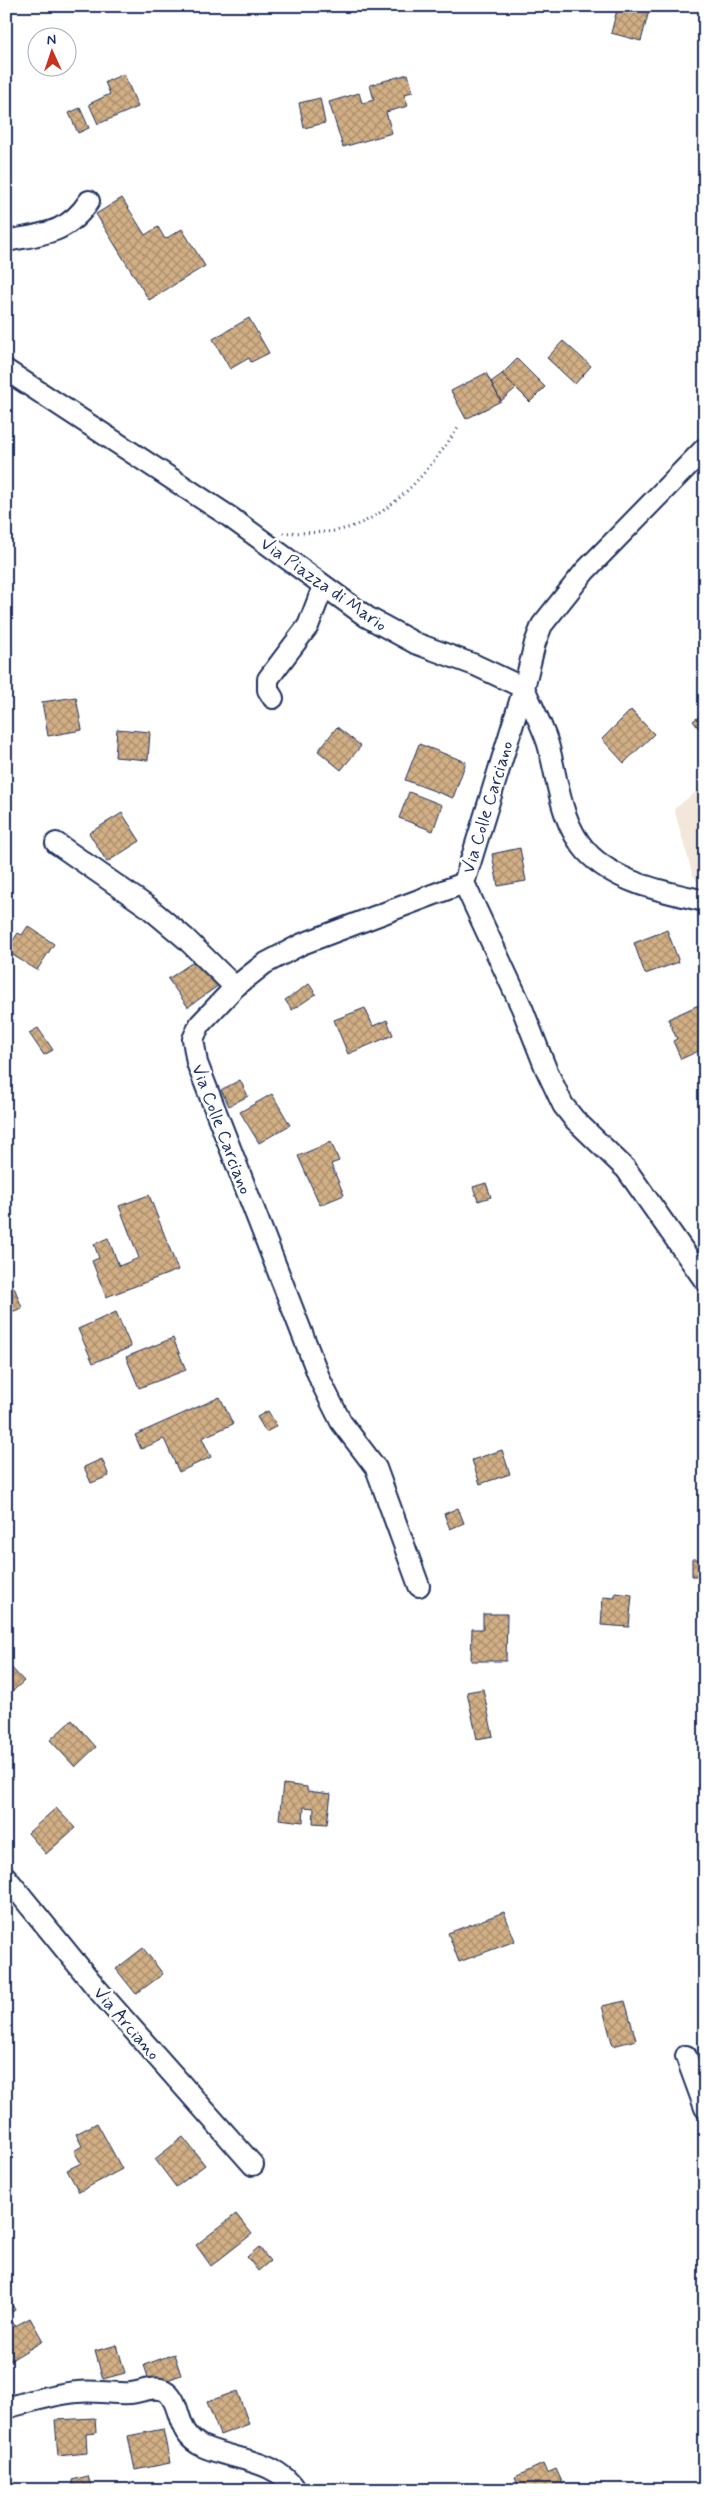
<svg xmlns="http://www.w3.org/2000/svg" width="711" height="2496" font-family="Mynerve,sans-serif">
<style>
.built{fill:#f2e7da}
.building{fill:url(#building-cross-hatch);stroke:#1b2f5e}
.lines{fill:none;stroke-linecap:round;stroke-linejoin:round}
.minor-casing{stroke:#1b2f5e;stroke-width:24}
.path{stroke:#1b2f5e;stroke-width:3;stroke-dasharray:1 4;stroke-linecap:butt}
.minor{stroke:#fff;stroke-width:20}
.labels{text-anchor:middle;stroke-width:5;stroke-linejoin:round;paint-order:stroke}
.street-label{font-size:18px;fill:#1b2f5e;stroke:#fff}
</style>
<defs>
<pattern id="building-cross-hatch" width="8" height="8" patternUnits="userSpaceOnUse" patternTransform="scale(1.25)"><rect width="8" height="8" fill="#d2af84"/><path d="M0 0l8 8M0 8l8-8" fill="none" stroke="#aa8f6f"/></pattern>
</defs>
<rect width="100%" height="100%" fill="#fff"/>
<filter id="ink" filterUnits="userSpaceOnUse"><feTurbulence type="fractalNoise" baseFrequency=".02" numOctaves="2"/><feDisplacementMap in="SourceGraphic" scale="10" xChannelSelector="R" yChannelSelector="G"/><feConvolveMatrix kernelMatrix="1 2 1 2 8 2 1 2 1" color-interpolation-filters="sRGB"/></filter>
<g filter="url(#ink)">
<path class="built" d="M705 785V890L693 876 674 809Z"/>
<path class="building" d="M618 6 650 7 641 41 611 33Z
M124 74 138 107 98 124 89 104 110 94 105 82Z
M408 74 413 92 404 94 408 106 386 112 392 133 343 147 329 102 359 93 362 103 374 100 370 85Z
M320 98 325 123 304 128 299 103Z
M80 108 89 128 78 133 69 113Z
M122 198 145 235 158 227 165 239 182 229 205 266 149 300 96 214Z
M249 318 269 353 251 362 249 358 230 369 213 339Z
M563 341 591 366 575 384 547 358Z
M517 359 545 387 530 402 502 374Z
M486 373 501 401 466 419 451 391Z
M502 374 516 388 501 401 491 382Z
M76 697 82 730 48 736 42 702Z
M631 710 654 734 624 763 602 739Z
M705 712V734L704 735 693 721Z
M337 727 361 746 341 770 318 751Z
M117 729 150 732 148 760 115 757Z
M419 744 466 762 453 798 405 780Z
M409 792 442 805 433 831 399 818Z
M122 813 140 841 107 862 89 833Z
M705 819V863L701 820Z
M520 848 526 881 498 886 492 854Z
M28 926 54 944 37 970 6 951 18 933 22 935Z
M667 930 679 962 645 974 634 943Z
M199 958 219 985 188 1007 168 979Z
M309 984 316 994 292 1010 285 1000Z
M703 1003 705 1048 681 1059 673 1041 677 1039 668 1019Z
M365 1008 373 1026 387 1020 393 1035 348 1054 334 1020Z
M38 1028 53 1050 44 1055 29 1033Z
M240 1080 248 1096 229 1106 221 1090Z
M272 1094 290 1125 259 1143 240 1112Z
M331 1142 339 1161 331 1164 344 1195 320 1205 298 1156Z
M486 1183 491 1197 478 1201 473 1187Z
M149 1195 178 1270 106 1297 92 1261 99 1258 94 1244 108 1238 119 1266 139 1258 119 1206Z
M6 1276 11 1288 14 1287 22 1308 6 1314Z
M116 1312 131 1347 93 1363 78 1329Z
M173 1338 186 1370 139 1388 126 1357Z
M220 1397 233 1424 202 1438 211 1457 179 1472 164 1439 141 1449 135 1435Z
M268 1411 277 1426 266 1432 257 1417Z
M502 1450 510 1474 480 1484 472 1460Z
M102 1459 109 1476 91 1483 84 1467Z
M458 1508 464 1523 450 1529 444 1514Z
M692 1559H705V1576H692Z
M615 1593 632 1595 629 1627 601 1625 603 1597 615 1598Z
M483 1614H507L506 1661H471L472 1629H483Z
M6 1662 24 1681 6 1697Z
M483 1689 493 1736 477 1739 467 1692Z
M72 1720 96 1747 75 1767 50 1740Z
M283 1784 307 1787V1791L331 1794 327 1824 313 1823 314 1808 304 1807 303 1822 279 1819Z
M56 1808 75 1828 46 1854 28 1833Z
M504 1912 515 1941 459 1962 448 1933Z
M143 1948 163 1974 136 1994 116 1969Z
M625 2001 636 2040 613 2046 602 2006Z
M97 2123 122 2169 79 2192 67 2170 81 2163 74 2151 82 2146 76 2134Z
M183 2137 205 2165 176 2187 155 2159Z
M236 2214 252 2234 211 2266 196 2245Z
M259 2247 270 2261 258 2271 247 2257Z
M6 2294 15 2310 8 2314 15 2326 30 2318 43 2341 6 2363Z
M117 2345 125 2373 103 2379 95 2351Z
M174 2354 181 2375 151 2386 144 2365Z
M237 2391 249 2424 220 2435 207 2402Z
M95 2418 96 2433 86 2434 87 2453 58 2456 55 2420Z
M163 2429 170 2463 135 2470 128 2436Z
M543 2464 547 2473 556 2469 564 2486 566 2485 568 2490H520L515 2477Z
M88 2476 92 2490H74L72 2480Z"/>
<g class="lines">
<g class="minor-casing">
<path id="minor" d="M6 241C42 234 68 234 89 201
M6 370 230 517 367 617 415 643 475 665 524 688C532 706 542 725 548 744 558 780 560 822 586 851 615 883 665 892 705 901
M273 698 268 690V679L308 626 323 587
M56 843 148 907 185 938 235 987
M464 883 522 1008 546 1069 563 1105 574 1119 626 1169 705 1281
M419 1586 376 1468 341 1422 321 1382 197 1063 193 1039 200 1024 235 987 264 964 302 944 464 883 524 688 535 643 542 625 585 571 705 448
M6 1877 98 1990 253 2165
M686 2056 705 2108
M6 2408C29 2402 53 2394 77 2392 95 2390 112 2394 130 2393 142 2392 156 2384 167 2392 183 2405 174 2434 204 2447 234 2460 277 2460 295 2490"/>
</g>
<path class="path" d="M283 533C303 532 325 534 344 529 394 516 431 467 458 428"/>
<use href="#minor" class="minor"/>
</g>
</g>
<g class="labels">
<g class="street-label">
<text transform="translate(324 584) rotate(35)" y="6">Via Piazza di Mario</text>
<text transform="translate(487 807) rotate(-73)" y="6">Via Colle Carciano</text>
<text transform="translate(222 1129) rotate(69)" y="6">Via Colle Carciano</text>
<text transform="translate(127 2023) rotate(49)" y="6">Via Arciano</text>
</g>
</g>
<rect width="711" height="2496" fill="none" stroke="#fff" stroke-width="25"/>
<rect x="12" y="12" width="686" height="2471" fill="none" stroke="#1b2f5e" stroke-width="2" filter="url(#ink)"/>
<g transform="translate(52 52) rotate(357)"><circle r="24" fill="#ffffff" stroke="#a4acbf"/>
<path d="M0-4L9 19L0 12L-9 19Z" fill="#c8321e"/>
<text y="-8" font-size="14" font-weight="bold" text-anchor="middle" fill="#1b2f5e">N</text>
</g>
</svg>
